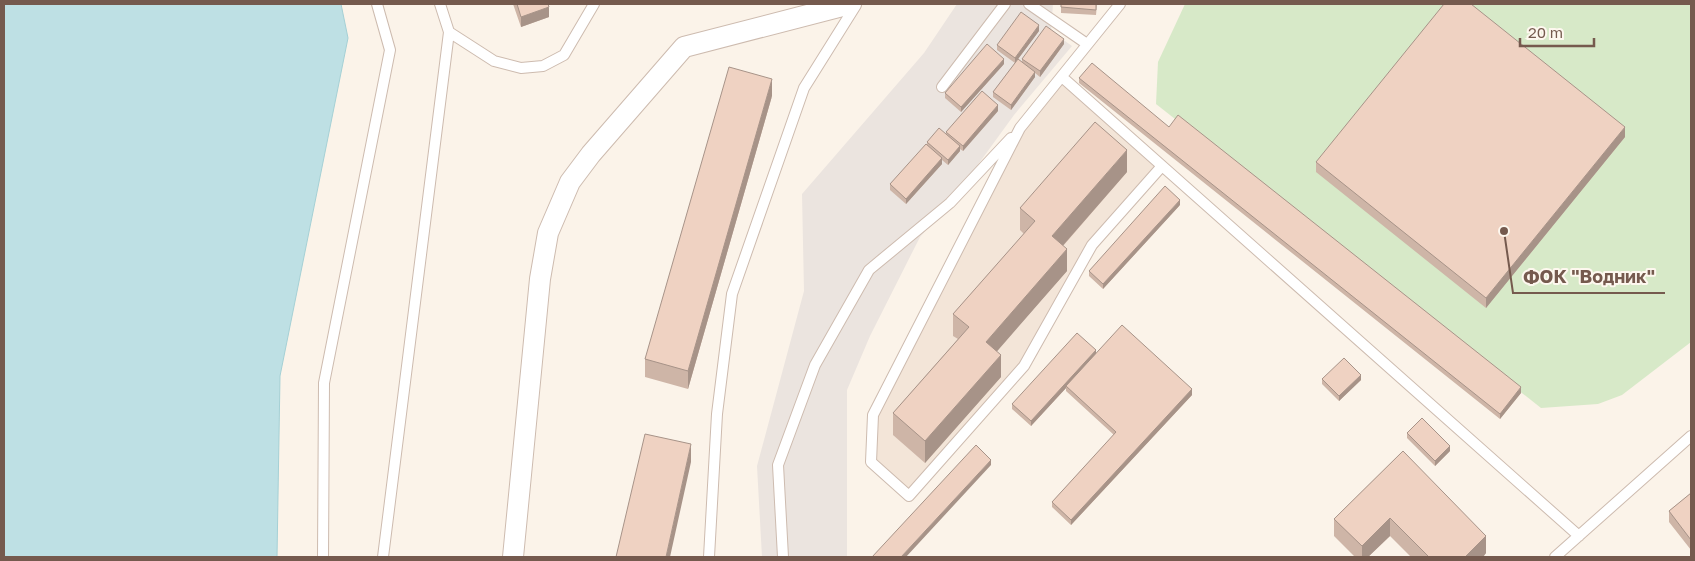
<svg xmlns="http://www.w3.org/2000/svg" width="1695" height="561" font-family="'Golos Text',sans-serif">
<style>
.residential{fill:#f3e5d8}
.industrial{fill:#ebe4df}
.green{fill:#d7e9c8}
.water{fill:#bee0e4;stroke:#a5d0d5}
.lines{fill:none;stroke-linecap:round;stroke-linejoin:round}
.service-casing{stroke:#cdbbaf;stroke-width:12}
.minor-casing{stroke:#cdbbaf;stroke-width:22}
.service{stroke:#fff;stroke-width:10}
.minor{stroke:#fff;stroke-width:20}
.wall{fill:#ceb5a7}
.shaded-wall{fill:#a79388}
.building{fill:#efd2c2;stroke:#a79388}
.leader{fill:none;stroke:#755a4e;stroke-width:2}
.callout-dot{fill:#755a4e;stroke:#fef8ef;stroke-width:2}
.callout-label{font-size:18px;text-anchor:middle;font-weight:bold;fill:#755a4e;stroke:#fef8ef;stroke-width:4;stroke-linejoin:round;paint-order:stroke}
</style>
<rect width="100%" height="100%" fill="#fbf3e9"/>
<path class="residential" d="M1062 77 1162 166 1092 245 1024 366 909 496 871 462 873 415 1020 128Z"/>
<path class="industrial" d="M957 4H1053L1051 31 1072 46 1014 115 950 203 920 237 870 336 847 390V557H762L757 466 804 291 802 194 924 53Z"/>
<path class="green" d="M1185 4H1691V342L1622 395 1598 404 1541 408 1156 104 1158 62Z"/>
<path class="water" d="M4 4H341L348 38 280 376 277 557H4Z"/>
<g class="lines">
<g class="service-casing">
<path id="service" d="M1029 4 1087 44
M1120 4 1020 128 873 415 871 462 909 496 1024 366 1092 245 1162 166
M449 32 494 61 521 68 543 66 564 55 594 4
M1062 77 1579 536
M942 87 1005 4
M323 557 324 383 390 50 377 4
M383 557 449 32 440 4
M709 557 717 414 732 294 804 88 856 5
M783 557 778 465 815 365 869 270 950 203 1011 138
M1555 557 1691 436"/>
</g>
<g class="minor-casing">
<path id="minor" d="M513 557 540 279 548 233 570 182 591 154 684 47 850 4"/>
</g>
<use href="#service" class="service"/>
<use href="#minor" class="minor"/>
</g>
<path class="wall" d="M513 4H548L549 17 521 27Z
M1061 4H1097L1096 15 1061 13Z
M1039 31 1018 59 1022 62V59L1064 44 1040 77 1035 73V77L1011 110 993 97V92L1015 63 997 50V45Z
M1004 64 961 112 945 98V93Z
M1079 78 1169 127 1521 393 1500 419 1079 83Z
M772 96 688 389 645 377V359Z
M998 111 963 151 960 149V151L948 165 942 160V164L906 204 890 190V184L927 145V142L946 134V132Z
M1625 137 1486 308 1316 172V162Z
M1127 172 1063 246 1067 271 996 351 1001 377 925 463 893 435V413L958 339 953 336V314L1024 234 1020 230V208Z
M1180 205 1103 289 1089 276V271Z
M1096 353 1192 395 1071 525 1052 507V502L1114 435 1066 391V388L1031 426 1012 409V404Z
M1322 379 1361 380 1339 401 1322 384Z
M1407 433 1450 451 1435 466 1407 438Z
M1403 451 1486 553 1483 557H1411L1390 536 1368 557H1355L1334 536V519Z
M1691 493V550L1669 522V511Z"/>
<path class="shaded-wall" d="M549 7V17L521 27V17Z
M1039 25V31L1015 63V58Z
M1064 39V44L1040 77V71Z
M1004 59V64L961 112V107Z
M1035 72V77L1011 110V105Z
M772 79V96L688 389V371Z
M998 105V111L963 151V146Z
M1625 127V137L1486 308V298Z
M960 146V151L948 165V160Z
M1127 150V172L1052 258V236Z
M942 158V164L906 204V199Z
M1180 200V205L1103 289V284Z
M1067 249V271L986 364V342Z
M1096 350V355L1066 386V388L1031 426V421Z
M1001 355V377L925 463V441Z
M1361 375V380L1339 401V396Z
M1521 387V393L1500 419V414Z
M1192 389V395L1071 525V520Z
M691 444V462L670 557H666Z
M1450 446V451L1435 466V461Z
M991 460V465L906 557H901Z
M1390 518V536L1368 557H1362V546Z
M1486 536V553L1483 557H1465Z"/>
<path class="building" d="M517 4H548L549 7 521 17Z
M1061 4H1096V10L1061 7Z
M1444 4H1471L1625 127 1486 298 1316 162Z
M1021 12 1039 25 1015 58 997 45Z
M1046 26 1064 39 1040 71 1022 59Z
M987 44 1004 59 961 107 945 93Z
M1018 59 1035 72 1011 105 993 92Z
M1092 63 1169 127 1178 115 1521 387 1500 414 1079 78Z
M729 67 772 79 688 371 645 359Z
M982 91 998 105 963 146 946 132Z
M1095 122 1127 150 1052 236 1067 249 986 342 1001 355 925 441 893 413 969 327 953 314 1035 221 1020 208Z
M939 128 960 146 948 160 927 142Z
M926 144 942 158 906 199 890 184Z
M1165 186 1180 200 1103 284 1089 271Z
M1122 325 1192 389 1071 520 1052 502 1116 432 1066 386Z
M1077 333 1096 350 1031 421 1012 404Z
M1344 358 1361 375 1339 396 1322 379Z
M1422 418 1450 446 1435 461 1407 433Z
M645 434 691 444 666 557H616Z
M976 445 991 460 901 557H872Z
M1403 451 1486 536 1465 557H1429L1390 518 1362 546 1334 519Z
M1691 493V540L1669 511Z"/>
<path class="leader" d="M1504 231L1513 293H1665"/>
<circle class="callout-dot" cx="1504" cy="231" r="5"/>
<g class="callout-label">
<text x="1589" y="283">ФОК "Водник"</text>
</g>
<rect width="1695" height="561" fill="none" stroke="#755a4e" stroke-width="10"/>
<path d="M1520 38v8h74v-8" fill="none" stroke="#755a4e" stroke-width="2.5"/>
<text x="1528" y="38" font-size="15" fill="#755a4e" stroke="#fef8ef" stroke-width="4" paint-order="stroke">20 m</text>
</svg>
